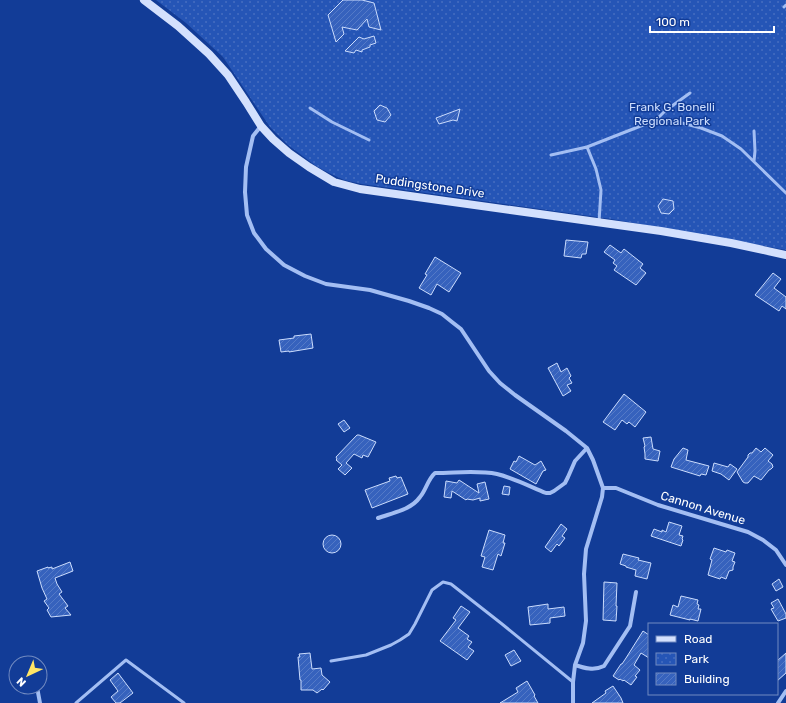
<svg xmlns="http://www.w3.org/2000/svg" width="786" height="703" font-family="Rubik,sans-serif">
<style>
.park{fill:url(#park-dots)}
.building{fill:url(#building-hatch);stroke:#cbdcfd}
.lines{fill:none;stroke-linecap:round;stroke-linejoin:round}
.lane{stroke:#a3bef3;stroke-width:3}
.street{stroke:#a3bef3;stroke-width:4}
.secondary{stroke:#d3e0fd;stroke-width:8}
.labels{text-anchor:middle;stroke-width:3;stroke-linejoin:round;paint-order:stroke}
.park-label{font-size:12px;fill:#cbdcfd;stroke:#123c97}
.street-label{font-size:12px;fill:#fff;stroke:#123c97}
</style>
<defs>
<pattern id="park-dots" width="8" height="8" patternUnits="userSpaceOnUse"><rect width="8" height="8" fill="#2555b6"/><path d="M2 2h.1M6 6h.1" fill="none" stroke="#466ec1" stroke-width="1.8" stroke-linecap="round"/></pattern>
<pattern id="building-hatch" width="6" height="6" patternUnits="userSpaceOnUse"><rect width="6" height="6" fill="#3662bd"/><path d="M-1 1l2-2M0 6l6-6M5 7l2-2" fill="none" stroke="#547ac7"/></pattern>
</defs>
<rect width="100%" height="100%" fill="#123c97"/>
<path class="park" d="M156 0H786V250L611 219 362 184 344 180 331 174 316 166 288 145 270 127 223 57 186 23Z"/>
<path class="building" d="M343 0H362L374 3 381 30 369 27 367 19 357 30 342 27 344 34 336 42 328 15Z
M374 36 376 43 370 45V47L362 50V52L356 50 354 53 345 51 359 37 364 39Z
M380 105 387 108 391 115 385 122 377 120 374 111Z
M460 109 457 121 453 120 439 124 436 118Z
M663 199 673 201 674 209 669 214 661 213 658 206Z
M566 240 588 242 586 254H582L581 258 564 256Z
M610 245 621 253 624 249 643 264 640 268 646 273 636 285 614 270 617 266 613 263 615 260 604 252Z
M435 257 461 273 449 292 437 284 431 295 419 288 427 275 425 274Z
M773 273 781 279 774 288 786 297V309L782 306 779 311 755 295Z
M311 334 313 348 289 352V351L281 352 279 340 294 338V336Z
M557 363 561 372 567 368 571 376 569 378 572 383 567 385 571 391 563 396 548 368Z
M624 394 646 412 635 427 629 422 627 424 622 420 615 430 603 422Z
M344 420 350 428 344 432 338 424Z
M357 435H359L376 442 368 457 363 455 362 458 354 454 346 463 352 468 345 475 338 469 342 465 336 460 337 459 336 457Z
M651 437 653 449 660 451 658 461 645 459V454L644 447 645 446 643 438Z
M683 448 688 450 686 460 709 466 706 475 701 474 700 476 671 467 674 459Z
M756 448 761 452 765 448 773 455 768 461 772 464 773 467 771 469 769 470 761 480 754 476 748 483H745L743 482 737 472 748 457V455L750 453H752Z
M519 456 535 465 541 461 546 470 543 471 536 484 510 469 514 461 516 462Z
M714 463 728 467 730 464 737 469 729 480 721 474 712 471Z
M396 476 397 478 401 477 408 494 372 508 365 490 390 481 389 478Z
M459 480 479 493 477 484 485 482 489 499 480 501V498L473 500 467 499 466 500 452 491 451 498 444 497 446 481 457 483Z
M504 486 510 487 509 495 502 494Z
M669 522 682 526 679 535 683 536 682 539 683 540 681 546 651 536 654 529 662 532V530L666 532Z
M561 524 567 529 562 536 565 538 559 546 557 544 551 552 545 547Z
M489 530 505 535 503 543H505L501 556 498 554 493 570 482 567 485 557 481 556Z
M323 544a9 9 0 1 1 18 0a9 9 0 1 1-18 0Z
M714 548 726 552 727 550 735 553 732 561 735 562 733 567V570L729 571 726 579 721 577 720 579 708 575 712 560 710 559Z
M623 554 639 558 638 560 651 563 647 579 635 576 636 570 626 567V566L620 564Z
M70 562 73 571 55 578 57 584 62 592 59 594 68 606 65 608 71 615 51 617 47 610 49 608 44 601 47 599 42 588 37 571 48 567V568L52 567V569Z
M779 579 783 587 776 591 772 584Z
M604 582 617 583 616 606H617L616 621 603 620Z
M681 596 698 600 697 604 699 605 698 609H701L698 621 690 619V620L670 615 673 605 678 607Z
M778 599 786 614V618L778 621 771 609 774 608 771 603Z
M548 604V609L564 607 565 616 550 618V623L530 625 528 607Z
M461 606 470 612 458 628 469 636 467 639 472 642 468 647 474 651 467 660 440 641 456 620 453 618Z
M643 631 649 635V658L641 653 634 665 640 670 635 676 637 677 631 685 624 680 623 681 620 679 619 680 613 676 621 664H622L626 658Z
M514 650 521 661 511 666 505 655Z
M310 653 312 669 321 668 322 675 330 682 323 690 322 689 317 693 313 690H301V680H300L298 657H300L299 654Z
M786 653V673L777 681V661Z
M118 673 133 693 120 703H116L111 697 118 691 110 680Z
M527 681 535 695 534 696 538 703H500L518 692 516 688Z
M613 686 621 698 623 703H592L606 693 605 691Z"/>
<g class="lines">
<path class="lane" d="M784 7 786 5
M310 108 332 122 369 140
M656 120 682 123 701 128 722 136 741 149 786 193
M754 131 755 151 754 161
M587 147 596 169 601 190 599 222
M551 155 587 147 656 120 665 111 690 93
M331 661 366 655 391 645 400 640 409 634 415 624 432 590 443 582 451 584 502 624 573 682
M76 703 126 660 184 703"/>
<path class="street" d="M261 126 253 136 246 167 245 192 247 215 254 233 266 249 284 265 305 276 326 284 370 290 409 301 429 308 442 314 452 322 461 329 489 371 500 383 515 395 566 431 587 448 593 460 603 488 602 497 586 549 584 574 586 621 583 643 575 665 573 682V703
M603 488H616L658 505 748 532 763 540 776 550 786 565
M378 518C392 513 411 510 420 497 426 490 428 479 435 473 456 473 477 470 497 474 514 478 531 487 546 493H550L554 491 565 483 568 477 575 461 587 448
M575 665C584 668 594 671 604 666L630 626 636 592
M37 687 40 703
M778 703 786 691"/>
<path class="secondary" d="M144 0 178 26 209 54 228 75 246 102 261 126 273 139 289 153 309 167 334 182 360 189 661 231 731 243 786 255"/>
</g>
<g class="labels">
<g class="park-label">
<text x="672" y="111">Frank G. Bonelli<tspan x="672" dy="14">Regional Park</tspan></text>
</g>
<g class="street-label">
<text transform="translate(430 186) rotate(8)" y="4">Puddingstone Drive</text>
<text transform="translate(703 508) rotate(17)" y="4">Cannon Avenue</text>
</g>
</g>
<rect x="648" y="623" width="130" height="72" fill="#123c97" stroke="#718ac1"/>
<rect x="656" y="636" width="20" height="6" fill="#d3e0fd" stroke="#718ac1"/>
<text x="684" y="643" font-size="12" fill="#ffffff">Road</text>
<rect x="656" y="653" width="20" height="12" fill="url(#park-dots)" stroke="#718ac1"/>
<text x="684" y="663" font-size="12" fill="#ffffff">Park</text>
<rect x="656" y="673" width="20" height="12" fill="url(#building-hatch)" stroke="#718ac1"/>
<text x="684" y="683" font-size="12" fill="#ffffff">Building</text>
<g transform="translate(28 675) rotate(224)"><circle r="19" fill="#123c97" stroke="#718ac1"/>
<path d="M0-3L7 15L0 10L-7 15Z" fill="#ffe565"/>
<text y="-6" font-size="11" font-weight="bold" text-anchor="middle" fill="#ffffff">N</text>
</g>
<path d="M650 26v6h124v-6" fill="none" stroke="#ffffff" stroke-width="2"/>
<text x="656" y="26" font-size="12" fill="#ffffff" stroke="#123c97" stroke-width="3" paint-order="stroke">100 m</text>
</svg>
